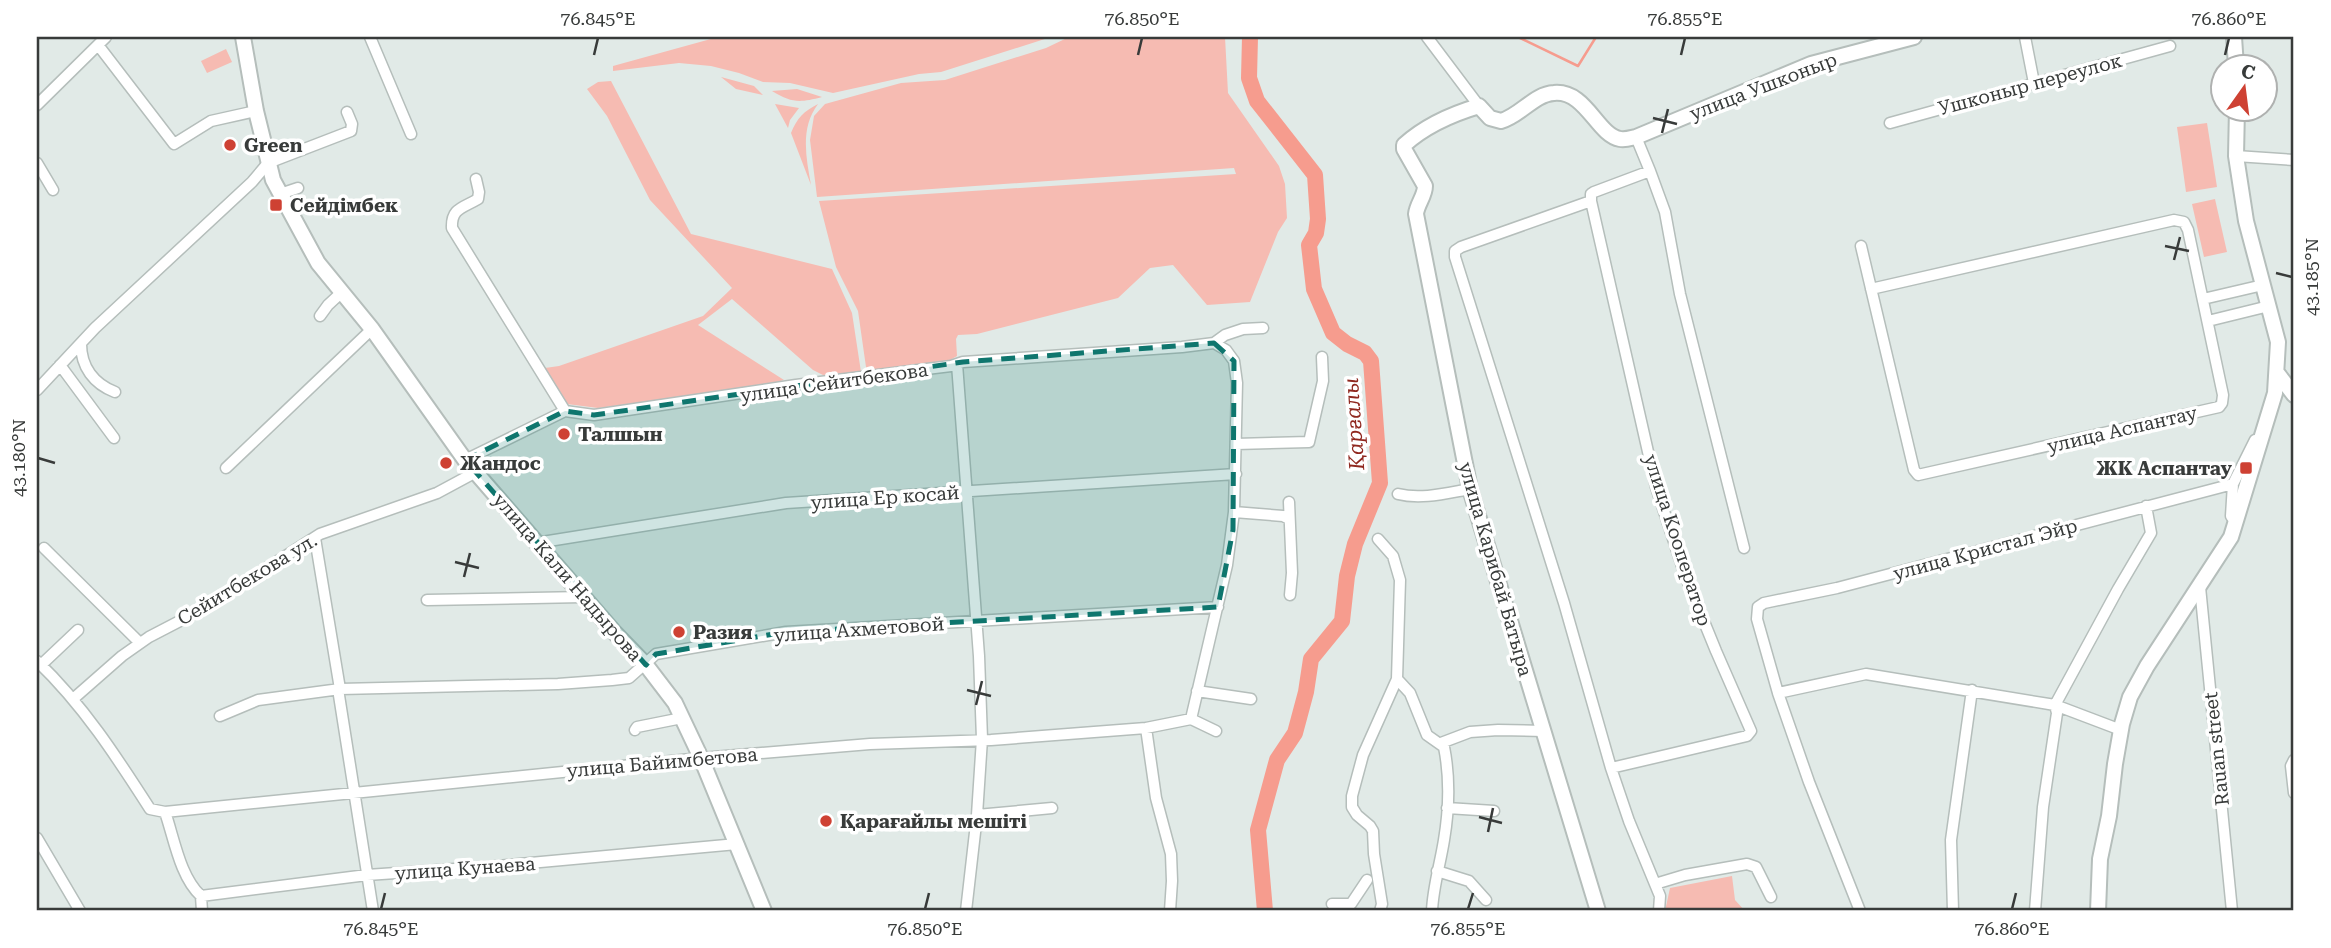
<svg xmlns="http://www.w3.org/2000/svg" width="2331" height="948" font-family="'Roboto Serif',serif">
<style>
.green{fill:#f6bbb2}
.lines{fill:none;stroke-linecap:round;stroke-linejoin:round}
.stream{stroke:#f69c8e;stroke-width:2.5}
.river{stroke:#f69c8e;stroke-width:16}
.street-casing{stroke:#b5bebb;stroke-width:13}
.secondary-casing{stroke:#b5bebb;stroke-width:18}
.street{stroke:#fff;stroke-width:10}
.secondary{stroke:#fff;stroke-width:14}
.marked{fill:#0f766e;fill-opacity:0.2;stroke:#0f766e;stroke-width:5;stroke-dasharray:14 9;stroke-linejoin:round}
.ticks{fill:none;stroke:#383b3a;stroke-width:2.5}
.poi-dot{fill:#ce4133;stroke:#fff;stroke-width:2.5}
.labels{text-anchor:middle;stroke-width:7;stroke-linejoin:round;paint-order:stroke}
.street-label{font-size:19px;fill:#383b3a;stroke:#fff}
.poi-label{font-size:19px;font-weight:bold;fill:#383b3a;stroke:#fff;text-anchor:start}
.water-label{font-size:21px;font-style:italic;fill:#8f271e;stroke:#fff}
.neatline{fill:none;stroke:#383b3a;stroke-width:2.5}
.ticks-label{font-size:18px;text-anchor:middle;fill:#383b3a}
</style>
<rect width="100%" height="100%" fill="#e1eae7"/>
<path class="green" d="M718 37H1051L941 72 919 74 833 93 790 83 763 82 739 73 711 66 679 63 613 71V66Z
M1069 37H1225L1228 93 1279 166 1285 184 1287 218 1278 232 1250 302 1207 305 1173 265 1150 268 1118 298 977 334 958 335 956 339 957 356 945 363 867 374 858 311 836 267 819 201 1236 174 1234 168 817 197 810 140 814 116 825 104 901 83 945 80 1046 48Z
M226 49 232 62 207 73 201 61Z
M721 77 754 86 763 95 736 89Z
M611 81 691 234 832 269 852 313 861 372 823 375 813 370 732 299 698 325 784 380 763 386 598 408 567 404 545 368 559 366 703 316 732 288 650 200 607 116 587 89 598 82Z
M797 89 822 97C799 103 792 103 772 91Z
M775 104 799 108 790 120 788 128Z
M818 104C800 128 806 157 811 185L791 133C797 118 804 111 818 104Z
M2207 123 2217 187 2186 192 2177 127Z
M2215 199 2227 252 2204 257 2192 204Z
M1732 876 1735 900 1745 911H1665L1670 888Z"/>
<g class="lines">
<path class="stream" d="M1518 37 1578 66 1596 37"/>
<path class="river" d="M1250 37 1249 78 1257 101 1315 175 1318 219 1316 233 1309 245 1314 289 1333 333 1347 344 1365 353 1371 361 1380 483 1355 544 1347 576 1342 621 1311 659 1306 692 1295 733 1277 760 1258 830 1265 911"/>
<g class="street-casing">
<path id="street" d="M370 37 411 134
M1427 37 1479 106
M2025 37 2034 83
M98 45 174 144 211 121 256 111
M37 105 106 37
M1890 123 2170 46
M2236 156 2294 160
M37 163 53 190
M1650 171 1665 212 1680 294 1744 548
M476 179 479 192 478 199C463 208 451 208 452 228L565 411
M280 194 298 188
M1591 201 1461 247 1455 251V257L1564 603 1611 768 1629 821 1660 896 1659 911
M1861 246 1914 470 1918 475 2219 407 2222 403 2223 395 2188 230 2184 222 2174 220 1871 289
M2203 299 2263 285
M320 316 328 305 342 292
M2208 321 2269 306
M81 344C81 367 94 384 115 392
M957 364 979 656 982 739 977 815 966 911
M60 365 114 438
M37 390 95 328 252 182 268 163 351 131 352 124 347 112
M1236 444 1309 442 1323 381 1322 357
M465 460 565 411 594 415 796 385 951 366 963 362 1182 347 1214 343 1225 335 1243 329 1263 328
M226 468 372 329
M2233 484 2231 516 2236 523
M1398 494C1421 500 1447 493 1470 489
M1289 502 1292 573 1290 595
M1234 512 1283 516 1289 519
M315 538 340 689
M1378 539 1393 556 1400 580 1397 679 1363 755 1352 796V807L1357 815 1370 826 1373 831 1374 854 1382 904 1380 911
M536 543 786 503 1236 474
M44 548 140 643
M2200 587 2232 911
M427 600 583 597
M37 661C83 705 116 756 150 809L165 812C174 838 180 877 201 896L367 875 498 866 737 844
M41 665 78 630
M1397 679 1410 693 1427 735 1444 747C1450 777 1449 810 1444 840 1440 865 1433 887 1432 911
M338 689 373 911
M1197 691 1251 699
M1778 693 1809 782 1860 911
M73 699 122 656 149 637 201 610 320 534 437 493 476 472
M220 716 258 700 340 689 558 684 612 680 629 678 656 654 786 632 1218 607
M1191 719 1216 731
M1146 728 1156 798 1171 854 1172 881 1170 911
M635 730 637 727 682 718
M2121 730 2055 705 2118 589 2151 533 2146 506
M1441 743 1470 732 1498 730 1544 731
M2294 760 2291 766 2294 793
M1611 768 1747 736 1751 731 1716 651 1685 575 1656 487 1591 201V194L1594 192 1650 171 1636 137
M1447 808 1494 811
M165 812 701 758 870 744 991 740 1146 728 1191 719 1227 565 1234 512 1237 383 1234 361 1226 350 1214 343
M977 815 1052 808
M37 838 80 911
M1437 871 1469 881 1486 900
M1655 884 1685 875 1747 864 1756 867 1771 897
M201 896 202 911
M1332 904H1351L1367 880
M1953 911 1951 840 1972 690
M2035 911 2043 807 2057 713 2055 705 1866 674 1778 693 1757 619 1758 607 1764 603 1837 588 2233 484 2255 440"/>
</g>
<g class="secondary-casing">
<path id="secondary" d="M243 37 256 111 273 180 318 263 372 329 465 460 613 631 646 665 675 703 701 758 764 911
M2234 37 2236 66
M2278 374 2294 395
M1598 911 1470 489 1416 214C1417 204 1425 196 1425 186L1404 149V145C1425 126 1452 114 1479 106L1490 118 1501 121C1520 116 1534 94 1554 93 1586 90 1597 135 1620 139 1626 140 1631 138 1636 137L1811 64 1914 37
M2098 911 2100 859 2109 816 2115 764 2122 724 2130 697 2147 666 2231 537 2275 393 2278 342 2246 221 2236 156 2237 108"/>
</g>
<use href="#street" class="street"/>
<use href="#secondary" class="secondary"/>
</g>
<path class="marked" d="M1214 343 1234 361 1233 530 1218 607 786 632 656 654 646 665 465 460 565 411 594 415 963 362Z"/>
<path class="ticks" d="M594 55 598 38M1138 55 1142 38M1681 55 1685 38M2225 55 2229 38M1653 118 1677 124M1662 133 1668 109M2165 246 2189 251M2174 260 2180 237M2276 273 2292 277M38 458 55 463M455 562 479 568M464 577 470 553M967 690 991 696M976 705 982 681M1479 817 1502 823M1488 832 1493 808M381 909 385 893M925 909 929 893M1468 909 1473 893M2012 909 2016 893"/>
<g class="poi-dot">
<circle cx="230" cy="145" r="7"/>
<rect x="269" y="198" width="14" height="14" rx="3.5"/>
<circle cx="564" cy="434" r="7"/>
<circle cx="446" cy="463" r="7"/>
<rect x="2239" y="461" width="14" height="14" rx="3.5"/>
<circle cx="679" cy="632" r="7"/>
<circle cx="826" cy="821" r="7"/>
</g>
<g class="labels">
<g class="street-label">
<text transform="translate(2030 84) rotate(-15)" y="7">Ушконыр переулок</text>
<text transform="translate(1763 86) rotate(-21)" y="7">улица Ушконыр</text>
<text transform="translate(834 382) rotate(-8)" y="7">улица Сейитбекова</text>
<text transform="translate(2122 429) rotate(-13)" y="7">улица Аспантау</text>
<text transform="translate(885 497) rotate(-4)" y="7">улица Ер косай</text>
<text transform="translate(1678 540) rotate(72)" y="7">улица Кооператор</text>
<text transform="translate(1985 549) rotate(-15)" y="7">улица Кристал Эйр</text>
<text transform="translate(1496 569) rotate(74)" y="7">улица Карибай Батыра</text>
<text transform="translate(568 577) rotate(49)" y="7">улица Кали Надырова</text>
<text transform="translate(247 579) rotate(-31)" y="7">Сейитбекова ул.</text>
<text transform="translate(859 629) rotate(-4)" y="7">улица Ахметовой</text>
<text transform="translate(2216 749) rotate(-96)" y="7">Rauan street</text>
<text transform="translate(662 762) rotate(-5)" y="7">улица Байимбетова</text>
<text transform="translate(465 868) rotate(-4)" y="7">улица Кунаева</text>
</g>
<g class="poi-label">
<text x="244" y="152">Green</text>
<text x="290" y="212">Сейдімбек</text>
<text x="578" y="441">Талшын</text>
<text x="460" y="470">Жандос</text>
<text x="2232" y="475" text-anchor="end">ЖК Аспантау</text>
<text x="693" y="639">Разия</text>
<text x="840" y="828">Қарағайлы мешіті</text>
</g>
<g class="water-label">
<text transform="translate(1354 424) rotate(-94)" y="7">Қарғалы</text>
</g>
</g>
<rect width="2331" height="948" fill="none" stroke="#ffffff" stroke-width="77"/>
<g transform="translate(2244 88) rotate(14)"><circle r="33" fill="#ffffff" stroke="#afb1b0" stroke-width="2"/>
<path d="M0-5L12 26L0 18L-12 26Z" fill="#ce4133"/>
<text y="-10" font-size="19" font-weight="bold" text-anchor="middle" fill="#383b3a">С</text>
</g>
<rect x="38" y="38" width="2254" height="871" class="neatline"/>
<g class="ticks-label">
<text x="598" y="25">76.845°E</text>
<text x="1142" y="25">76.850°E</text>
<text x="1685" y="25">76.855°E</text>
<text x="2229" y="25">76.860°E</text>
<text transform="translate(2312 277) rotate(-90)" y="6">43.185°N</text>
<text transform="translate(19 458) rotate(-90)" y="6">43.180°N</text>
<text x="381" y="935">76.845°E</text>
<text x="925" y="935">76.850°E</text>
<text x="1468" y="935">76.855°E</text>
<text x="2012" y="935">76.860°E</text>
</g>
</svg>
